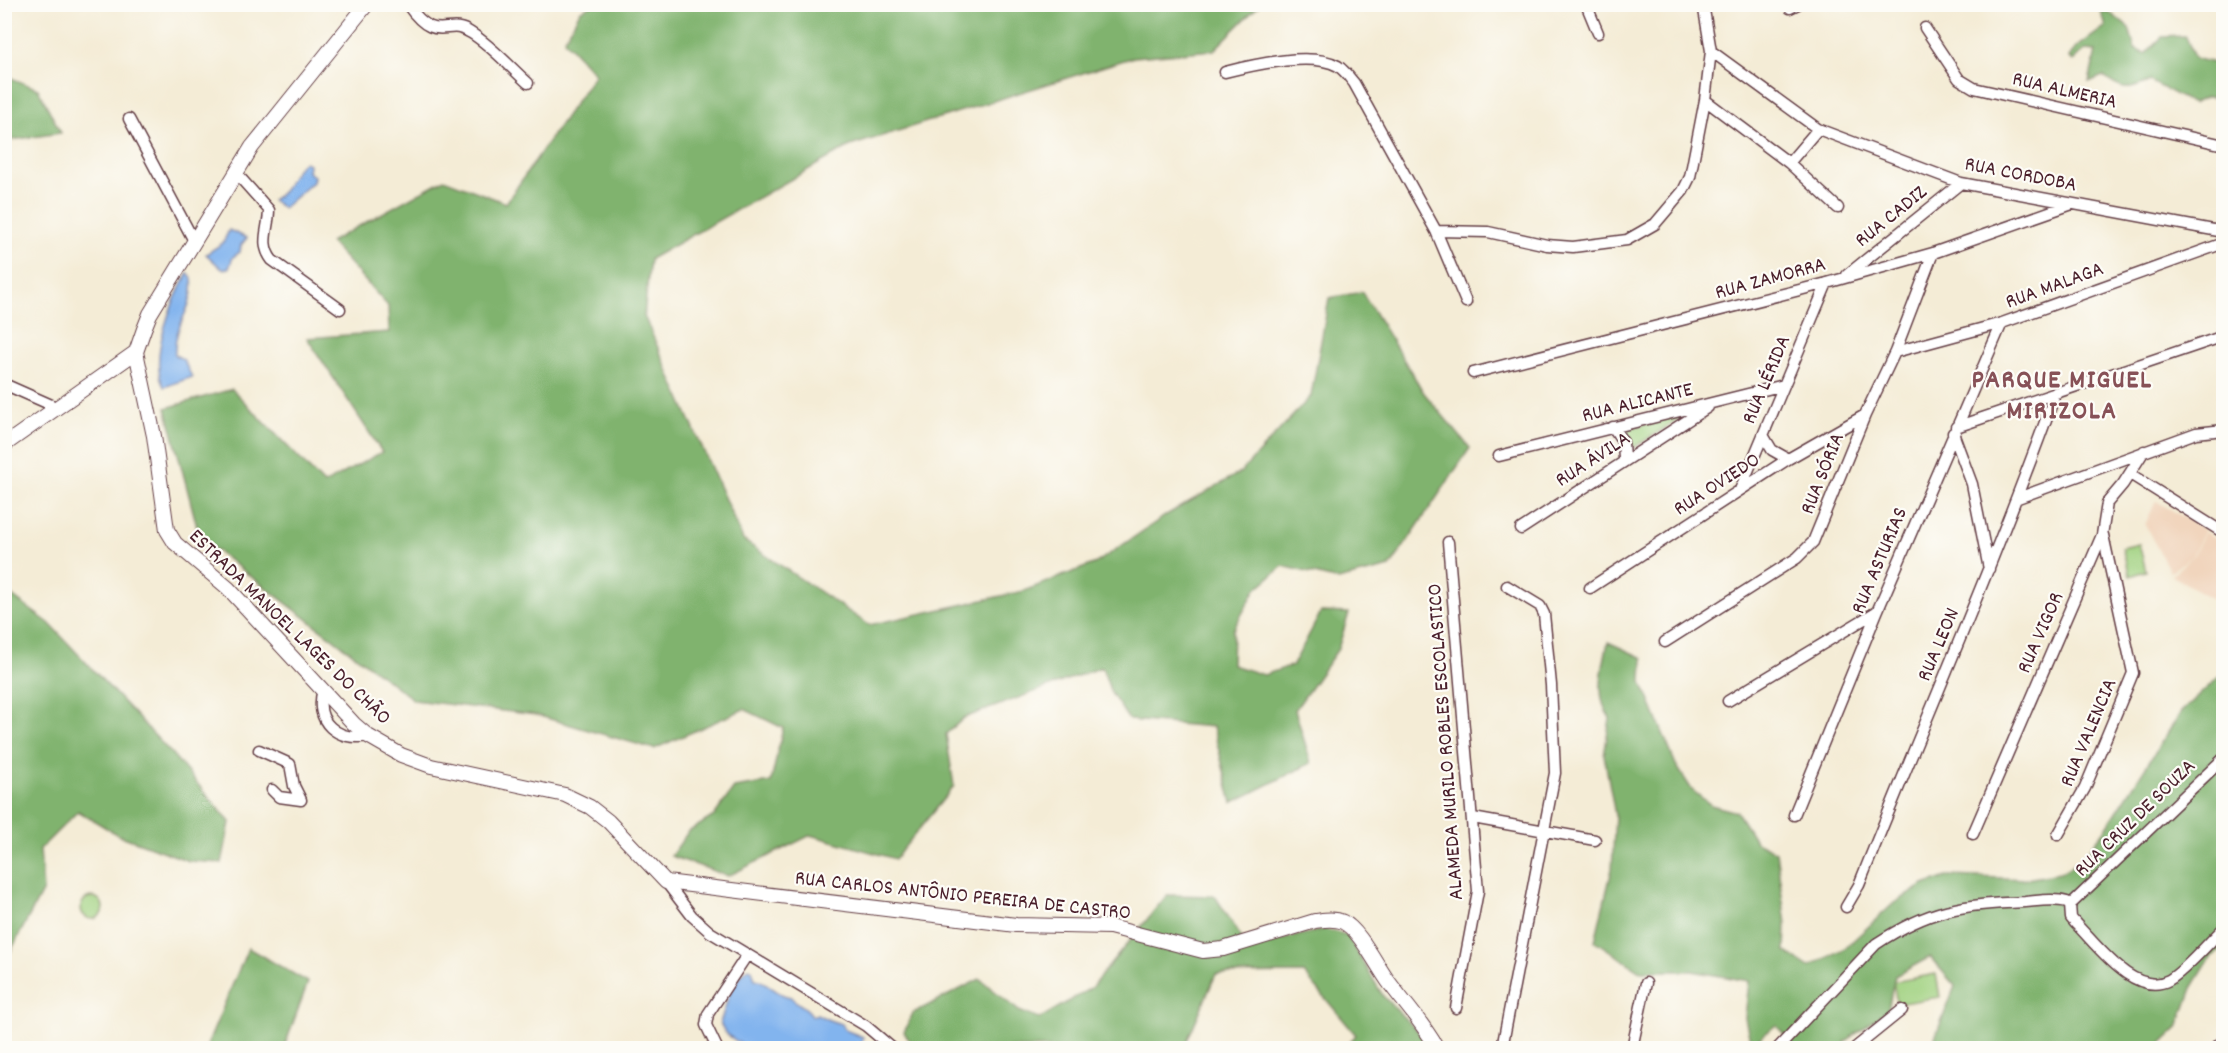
<svg xmlns="http://www.w3.org/2000/svg" width="2228" height="1053" font-family="Dekko,sans-serif">
<style>
.built{fill:#f1d5bd}
.green{fill:#a0d180;stroke:#757856;stroke-width:1.5}
.forest{fill:#80b36e;stroke:#65694c;stroke-width:1.5}
.water{fill:#82b4ee;stroke:#666a8c;stroke-width:1.5}
.lines{fill:none;stroke-linecap:round;stroke-linejoin:round}
.minor-casing{stroke:#643e45;stroke-width:13}
.tertiary-casing{stroke:#643e45;stroke-width:16}
.minor{stroke:#fff;stroke-width:10}
.tertiary{stroke:#fff;stroke-width:14}
.labels{text-anchor:middle;stroke-width:4.5;stroke-linejoin:round;paint-order:stroke}
.street-label{font-size:21px;fill:#4a1f2b;stroke:#fdfcf7}
.district-label{font-size:27px;font-weight:bold;letter-spacing:1.5px;fill:#875157;stroke:#fdfcf7}
</style>
<rect width="100%" height="100%" fill="#fdfcf7"/>
<filter id="ink" filterUnits="userSpaceOnUse"><feTurbulence type="fractalNoise" baseFrequency=".0167" numOctaves="2"/><feDisplacementMap in="SourceGraphic" scale="12" xChannelSelector="R" yChannelSelector="G"/><feConvolveMatrix kernelMatrix="1 2 1 2 8 2 1 2 1" color-interpolation-filters="sRGB"/></filter>
<filter id="wash" filterUnits="userSpaceOnUse"><feTurbulence type="fractalNoise" baseFrequency=".008" numOctaves="4" result="noise"/><feDisplacementMap in="SourceGraphic" scale="24" xChannelSelector="R" yChannelSelector="G"/><feGaussianBlur stdDeviation="1.35" result="paint"/><feColorMatrix in="noise" values="0 0 0 0 0 0 0 0 0 0 0 0 0 0 0 0 0 1.4 0 .05"/><feComposite in="paint" operator="in"/></filter>
<g filter="url(#wash)">
<rect width="100%" height="100%" fill="#f4ecd6"/>
<path class="built" d="M2156 501 2205 530 2192 556 2170 572 2145 525Z
M2205 532 2223 542V605L2171 575 2193 556Z"/>
<path class="green" d="M1689 413 1633 448 1625 429Z
M2139 544 2146 571 2130 576 2122 548Z
M81 908a11 11 0 1 1 22 0a11 11 0 1 1-22 0Z
M1936 974 1940 997 1897 1004 1893 982Z"/>
<path class="forest" d="M1259 5 1214 50 1134 57 850 146 650 259 644 316 743 540 869 625 1024 591 1096 563 1168 514 1241 472 1311 396 1329 298 1362 292 1424 393 1470 448 1390 567 1338 580 1283 566 1256 589 1233 630 1232 665 1264 675 1293 665 1321 612 1349 613 1338 649 1295 710 1311 763 1232 803 1213 727 1129 720 1111 693 1102 667 964 718 946 734 954 786 895 859 811 835 728 876 671 856 688 832 714 816 734 788 771 782 783 728 744 709 654 749 536 715 414 700 200 538 166 408 232 389 324 484 382 452 307 338 389 332 388 306 330 242 444 179 506 203 595 74 564 40 581 10 592 5Z
M2101 12H2109L2129 28 2135 49 2145 54 2162 37 2186 36 2194 58 2223 65V97H2206L2193 104 2150 81C2129 91 2122 92 2103 76L2089 82 2096 51 2085 50 2073 61 2069 57 2076 48 2106 26Z
M4 75 38 89 61 133 5 141Z
M5 591 49 623 172 754 230 822 222 863 189 861 118 835 78 811 40 849 43 890 5 962Z
M1608 642 1643 658 1642 682 1676 765 1692 790 1711 805 1737 812 1756 842 1776 852 1786 924 1785 951 1809 967 1844 949 1894 903 1924 885 1950 876 2027 879 2060 873 2081 860 2107 827 2181 712 2223 673V949L2211 957 2192 988 2178 1028 2157 1048H1931L1955 986 1930 957 1895 976 1888 1010 1845 1042 1848 1048H1787L1790 1041 1776 1025 1751 1045 1745 1018 1749 981 1692 971H1640L1595 941 1612 869 1615 815 1604 755 1610 718C1594 696 1603 667 1608 642Z
M1167 895 1215 896 1248 948 1325 929 1347 935 1383 996 1425 1039 1429 1048H1344L1356 1035 1304 973 1216 974 1184 1048H914L904 1032 913 1013 980 979 1019 1011 1039 1019 1091 988Z
M248 948 308 982 284 1048H206Z"/>
<path class="water" d="M304 162 309 164 308 172 314 176 313 182 283 208 272 200C292 189 288 174 304 162Z
M229 230 247 238 241 245 240 252 233 257 229 268 222 269 206 254 223 243Z
M188 273 192 278C196 308 173 322 175 355L183 359 192 377 164 387C148 358 172 300 188 273Z
M748 968 752 969 755 979C770 982 775 995 791 997 797 1005 809 1007 812 1016L817 1014C822 1017 834 1022 842 1024L845 1030 863 1037 861 1047 747 1048 726 1034 720 1023 732 986Z"/>
</g>
<g filter="url(#ink)">
<g class="lines">
<g class="minor-casing">
<path id="minor" d="M407 4C438 48 446 16 471 33 492 46 510 67 528 83
M1586 4 1598 33
M1790 8 1798 4
M1925 28 1959 79 1974 88 2224 145
M1711 51 1818 129 1961 183 2224 232
M1225 72C1253 65 1312 51 1338 66 1345 71 1349 77 1354 83L1436 231 1466 302
M1705 100 1789 163 1838 208
M129 119 194 241
M1789 163 1818 129
M236 173 269 210C269 229 259 243 272 260L340 309
M1436 231 1488 232 1547 245 1573 247 1627 240 1655 224 1683 191 1690 177 1705 100 1711 51 1703 4
M1847 275 1961 183
M1895 352 2002 323 2224 243
M1473 373 1827 283 1933 253 2072 204
M4 384 56 407
M1613 427 1623 442 1624 459
M1956 427 2224 336
M1953 433 1972 484 1989 569
M1763 435 1772 450 1788 459
M1499 456 1784 385
M2130 474 2224 533
M1740 490 1827 283
M2018 498 2196 433 2224 430
M1521 529 1708 407
M1448 542 1478 891 1456 1008
M1590 588 1788 459 1865 415
M1665 642 1797 558 1813 542 1865 415 1895 352 1933 253
M323 690C313 722 338 742 368 736
M1728 701 1876 612
M259 750 290 764 294 786 301 800
M272 790 279 797 301 800
M1794 815 1877 612 2002 323
M1473 818 1595 840
M1973 834 2102 535 2107 503 2123 484 2144 451
M2058 835 2085 788 2133 673 2103 535
M666 882 692 916 710 932 866 1026 892 1048
M2070 905 2224 758
M1846 907 1859 885C1925 720 1996 559 2056 392
M717 1048 706 1025 708 1014 747 955
M1502 1048 1555 773 1551 685 1544 614 1540 606 1507 586
M1632 1048 1646 983
M1778 1048 1876 944C1930 908 1962 905 2025 902 2038 901 2054 898 2067 902L2070 905 2071 918 2076 924C2098 946 2135 998 2169 980 2186 970 2208 943 2224 928
M1855 1048 1902 1010
M2215 1048 2224 1040"/>
</g>
<g class="tertiary-casing">
<path id="tertiary" d="M367 4 252 147 150 314 144 329 136 352 154 436 167 530 175 543 228 588 354 724 368 736 401 755 431 766 565 795 590 807 608 821 666 882 1016 925 1110 927 1203 951 1223 949 1315 921C1324 920 1334 918 1343 922 1359 929 1377 966 1388 981 1405 1004 1423 1023 1437 1048
M4 445 136 352"/>
</g>
<use href="#minor" class="minor"/>
<use href="#tertiary" class="tertiary"/>
</g>
</g>
<g class="labels">
<g class="street-label">
<text transform="translate(2065 89) rotate(13)" y="7">RUA ALMERIA</text>
<text transform="translate(2021 173) rotate(11)" y="7">RUA CORDOBA</text>
<text transform="translate(1890 215) rotate(-39)" y="7">RUA CADIZ</text>
<text transform="translate(1770 277) rotate(-15)" y="7">RUA ZAMORRA</text>
<text transform="translate(2054 284) rotate(-20)" y="7">RUA MALAGA</text>
<text transform="translate(1765 379) rotate(-67)" y="7">RUA LÉRIDA</text>
<text transform="translate(1637 401) rotate(-14)" y="7">RUA ALICANTE</text>
<text transform="translate(1592 458) rotate(-33)" y="7">RUA ÁVILA</text>
<text transform="translate(1821 473) rotate(-68)" y="7">RUA SÓRIA</text>
<text transform="translate(1716 483) rotate(-33)" y="7">RUA OVIEDO</text>
<text transform="translate(1878 560) rotate(-67)" y="7">RUA ASTURIAS</text>
<text transform="translate(291 626) rotate(44)" y="7">ESTRADA MANOEL LAGES DO CHÃO</text>
<text transform="translate(2039 632) rotate(-66)" y="7">RUA VIGOR</text>
<text transform="translate(1937 644) rotate(-67)" y="7">RUA LEON</text>
<text transform="translate(2087 732) rotate(-67)" y="7">RUA VALENCIA</text>
<text transform="translate(1444 742) rotate(-94)" y="7">ALAMEDA MURILO ROBLES ESCOLASTICO</text>
<text transform="translate(2134 817) rotate(-44)" y="7">RUA CRUZ DE SOUZA</text>
<text transform="translate(963 894) rotate(6)" y="7">RUA CARLOS ANTÔNIO PEREIRA DE CASTRO</text>
</g>
<g class="district-label">
<text x="2062" y="387">PARQUE MIGUEL<tspan x="2062" dy="31">MIRIZOLA</tspan></text>
</g>
</g>
<rect width="2228" height="1053" fill="none" stroke="#fdfcf7" stroke-width="24"/>
</svg>
